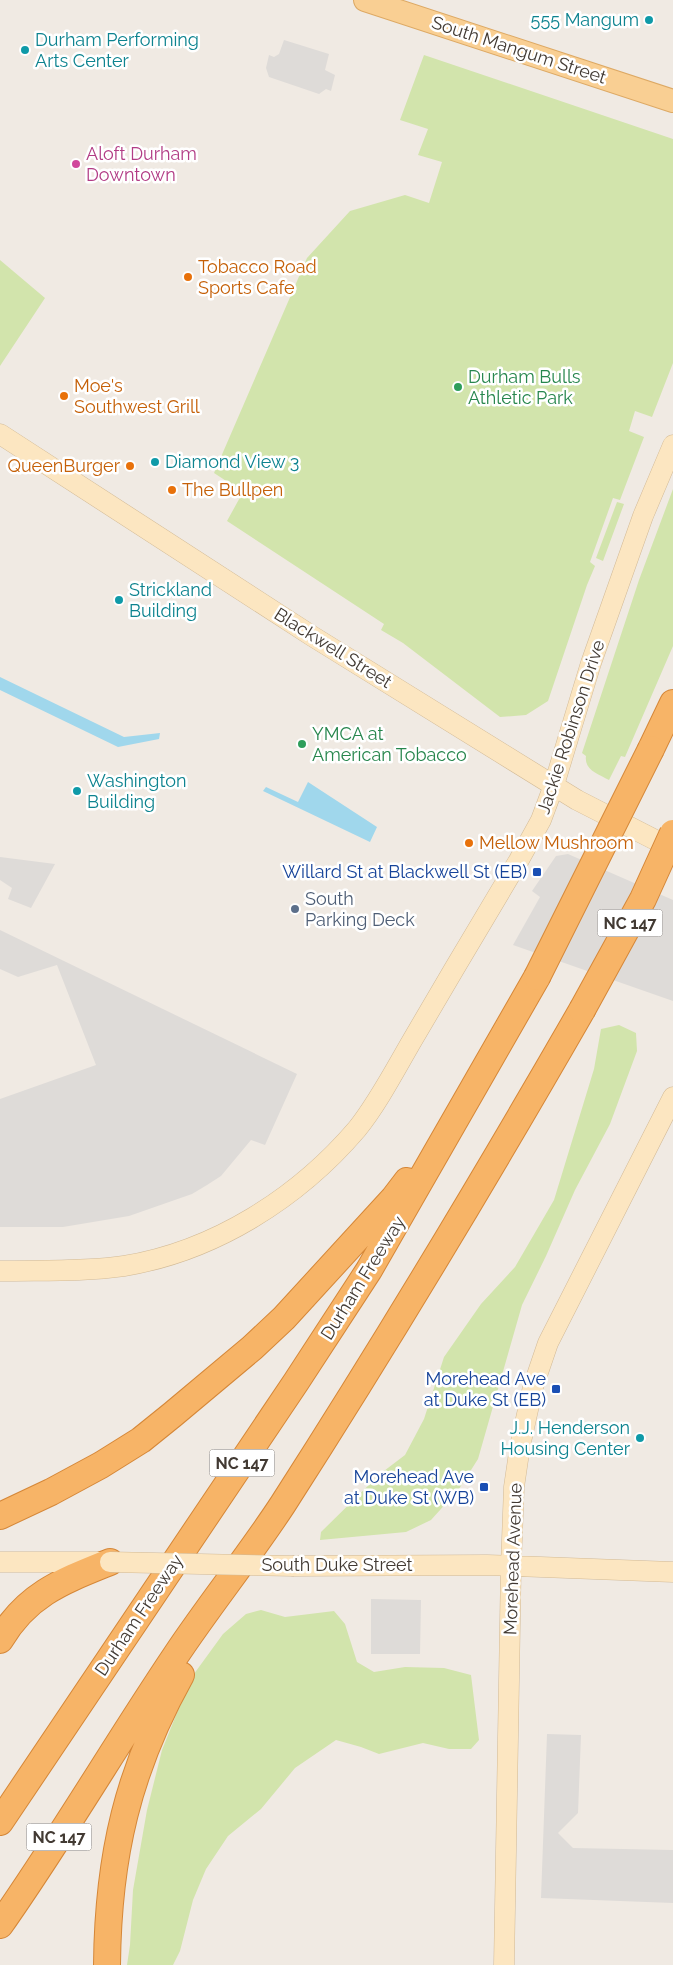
<svg xmlns="http://www.w3.org/2000/svg" width="673" height="1965" font-family="Raleway,sans-serif">
<style>
.green{fill:#d2e4ac}
.parking{fill:#dedbd8}
.water{fill:#a0d7ec}
.lines{fill:none;stroke-linecap:round;stroke-linejoin:round}
.secondary-casing{stroke:#d2ba96;stroke-width:21}
.primary-casing{stroke:#dda964;stroke-width:24}
.highway-casing{stroke:#d58738;stroke-width:28}
.secondary{stroke:#fce6c1;stroke-width:20}
.primary{stroke:#f9cf93;stroke-width:22}
.highway{stroke:#f7b467;stroke-width:26}
.secondary-bridge-casing{stroke:#d2ba96;stroke-width:21;stroke-linecap:butt}
.highway-bridge-casing{stroke:#d58738;stroke-width:28;stroke-linecap:butt}
.secondary-bridge{stroke:#fce6c1;stroke-width:20}
.highway-bridge{stroke:#f7b467;stroke-width:26}
.culture-dot{fill:#0f9aa8;stroke:#fff;stroke-width:2}
.hotel-dot{fill:#d1479c;stroke:#fff;stroke-width:2}
.food-dot{fill:#e8710a;stroke:#fff;stroke-width:2}
.leisure-dot{fill:#2e9e5b;stroke:#fff;stroke-width:2}
.transit-dot{fill:#1a4fb4;stroke:#fff;stroke-width:2}
.service-dot{fill:#5c6f8a;stroke:#fff;stroke-width:2}
.labels{text-anchor:middle;stroke-width:5;stroke-linejoin:round;paint-order:stroke}
.shield{fill:#fff;stroke:#7b7570;stroke-width:1}
.shield-label{font-size:16px;font-weight:bold;fill:#423a33}
.culture-label{font-size:18px;fill:#0d838f;stroke:#fff;text-anchor:start}
.street-label{font-size:18px;fill:#423a33;stroke:#fff}
.hotel-label{font-size:18px;fill:#b23c85;stroke:#fff;text-anchor:start}
.food-label{font-size:18px;fill:#c56008;stroke:#fff;text-anchor:start}
.leisure-label{font-size:18px;fill:#27864d;stroke:#fff;text-anchor:start}
.transit-label{font-size:18px;fill:#164399;stroke:#fff;text-anchor:end}
.service-label{font-size:18px;fill:#4e5e75;stroke:#fff;text-anchor:start}
</style>
<rect width="100%" height="100%" fill="#f0eae3"/>
<path class="green" d="M424 55 673 139V363L652 417 635 411 629 431 644 437 620 500 613 498 590 562 595 566 587 585 548 701 526 715 500 717 403 643 381 630 384 624 227 521 243 492 214 473 307 258 350 211 405 195 429 203 442 162 418 155 428 129 400 120Z
M0 260 45 298 0 366Z
M673 489V646L625 757 621 756 609 780C598 774 584 770 586 756L582 753 639 580Z
M617 502 624 504 603 561 596 558Z
M619 1025 636 1033 637 1051 610 1124 575 1190 546 1256 522 1305 478 1459 459 1489 431 1520 406 1532 320 1540 321 1532 380 1474 405 1455 424 1419 444 1357 481 1304 515 1267 554 1200 594 1069 601 1029Z
M261 1610 285 1617 334 1611 345 1624 357 1662 374 1672 405 1667 444 1668 471 1675 479 1740 471 1749H449L423 1743 379 1754 361 1747 336 1740 295 1768 261 1809 228 1836 206 1869 193 1900 180 1951 173 1965H127L130 1945 133 1890 147 1810 162 1750 191 1678 223 1634 246 1614Z"/>
<path class="parking" d="M284 40 329 54 325 70 335 75 331 91 326 89 319 94 269 77 266 68 269 55 274 57 279 54Z
M568 854 673 900V1001L513 945 540 897 532 891 556 856Z
M0 857 55 864 31 908 8 899 12 888 0 880Z
M0 930 297 1074 265 1145 251 1140 221 1176 207 1185 192 1194 129 1216 63 1227H0V1099L96 1065 57 965 18 977 0 969Z
M371 1599 421 1600 420 1654H371Z
M547 1734 581 1735 578 1813 558 1833 573 1848 673 1850V1903L541 1898Z"/>
<path class="water" d="M0 677 124 737 160 733 159 739 118 747 0 690Z
M308 782 377 827 370 842 263 791 266 787 298 802Z"/>
<g class="lines">
<g class="secondary-casing">
<path id="secondary" d="M0 434 312 636 577 800 673 849
M0 1271C41 1270 83 1272 124 1266 215 1251 298 1198 357 1129 378 1103 396 1068 413 1039 448 979 483 920 519 860L541 820 554 785 591 663 643 516 673 445
M0 1562H103
M294 1566 487 1565 673 1572
M504 1965 511 1566 514 1487 520 1446 533 1387 548 1343 673 1097"/>
</g>
<g class="primary-casing">
<path id="primary" d="M365 0 673 101"/>
</g>
<g class="highway-casing">
<path id="highway" d="M651 749 673 703
M0 1516 51 1492 101 1465 141 1440 172 1415 252 1348 284 1318 394 1198 407 1181
M0 1640C27 1594 63 1581 110 1562
M0 1822 296 1382 369 1270 537 977
M0 1925C62 1837 116 1744 176 1655 210 1604 249 1556 283 1504 387 1342 486 1177 582 1010
M107 1965C108 1856 128 1770 181 1675"/>
</g>
<use href="#secondary" class="secondary"/>
<use href="#primary" class="primary"/>
<use href="#highway" class="highway"/>
<g class="secondary-bridge-casing">
<path id="secondary-bridge" d="M110 1562 294 1566"/>
</g>
<g class="highway-bridge-casing">
<path id="highway-bridge" d="M537 977 651 749
M582 1010 643 899 673 833"/>
</g>
<use href="#secondary-bridge" class="secondary-bridge"/>
<use href="#highway-bridge" class="highway-bridge"/>
</g>
<g class="culture-dot">
<circle cx="649" cy="20" r="5"/>
<circle cx="25" cy="50" r="5"/>
<circle cx="155" cy="462" r="5"/>
<circle cx="119" cy="600" r="5"/>
<circle cx="77" cy="791" r="5"/>
<circle cx="640" cy="1438" r="5"/>
</g>
<circle class="hotel-dot" cx="76" cy="164" r="5"/>
<g class="food-dot">
<circle cx="188" cy="277" r="5"/>
<circle cx="64" cy="396" r="5"/>
<circle cx="130" cy="466" r="5"/>
<circle cx="172" cy="490" r="5"/>
<circle cx="469" cy="843" r="5"/>
</g>
<g class="leisure-dot">
<circle cx="458" cy="387" r="5"/>
<circle cx="302" cy="744" r="5"/>
</g>
<g class="transit-dot">
<rect x="532" y="867" width="10" height="10" rx="2.5"/>
<rect x="551" y="1384" width="10" height="10" rx="2.5"/>
<rect x="479" y="1482" width="10" height="10" rx="2.5"/>
</g>
<circle class="service-dot" cx="295" cy="909" r="5"/>
<g class="labels">
<g class="shield">
<rect x="597.5" y="909.5" width="65" height="27" rx="4"/>
<rect x="209.5" y="1449.5" width="65" height="27" rx="4"/>
<rect x="26.5" y="1823.5" width="65" height="27" rx="4"/>
</g>
<g class="shield-label">
<text x="630" y="929">NC 147</text>
<text x="242" y="1469">NC 147</text>
<text x="59" y="1843">NC 147</text>
</g>
<g class="culture-label">
<text x="639" y="26" text-anchor="end">555 Mangum</text>
<text x="35" y="46">Durham Performing<tspan x="35" dy="21">Arts Center</tspan></text>
<text x="165" y="468">Diamond View 3</text>
<text x="129" y="596">Strickland<tspan x="129" dy="21">Building</tspan></text>
<text x="87" y="787">Washington<tspan x="87" dy="21">Building</tspan></text>
<text x="630" y="1434" text-anchor="end">J.J. Henderson<tspan x="630" dy="21">Housing Center</tspan></text>
</g>
<g class="street-label">
<text transform="translate(519 50) rotate(18)" y="6">South Mangum Street</text>
<text transform="translate(333 648) rotate(32)" y="6">Blackwell Street</text>
<text transform="translate(571 727) rotate(-72)" y="6">Jackie Robinson Drive</text>
<text transform="translate(363 1278) rotate(-58)" y="6">Durham Freeway</text>
<text transform="translate(513 1559) rotate(-88)" y="6">Morehead Avenue</text>
<text x="337" y="1571">South Duke Street</text>
<text transform="translate(139 1615) rotate(-56)" y="6">Durham Freeway</text>
</g>
<g class="hotel-label">
<text x="86" y="160">Aloft Durham<tspan x="86" dy="21">Downtown</tspan></text>
</g>
<g class="food-label">
<text x="198" y="273">Tobacco Road<tspan x="198" dy="21">Sports Cafe</tspan></text>
<text x="74" y="392">Moe's<tspan x="74" dy="21">Southwest Grill</tspan></text>
<text x="120" y="472" text-anchor="end">QueenBurger</text>
<text x="182" y="496">The Bullpen</text>
<text x="479" y="849">Mellow Mushroom</text>
</g>
<g class="leisure-label">
<text x="468" y="383">Durham Bulls<tspan x="468" dy="21">Athletic Park</tspan></text>
<text x="312" y="740">YMCA at<tspan x="312" dy="21">American Tobacco</tspan></text>
</g>
<g class="transit-label">
<text x="527" y="878">Willard St at Blackwell St (EB)</text>
<text x="546" y="1385">Morehead Ave<tspan x="546" dy="21">at Duke St (EB)</tspan></text>
<text x="474" y="1483">Morehead Ave<tspan x="474" dy="21">at Duke St (WB)</tspan></text>
</g>
<g class="service-label">
<text x="305" y="905">South<tspan x="305" dy="21">Parking Deck</tspan></text>
</g>
</g>
</svg>
